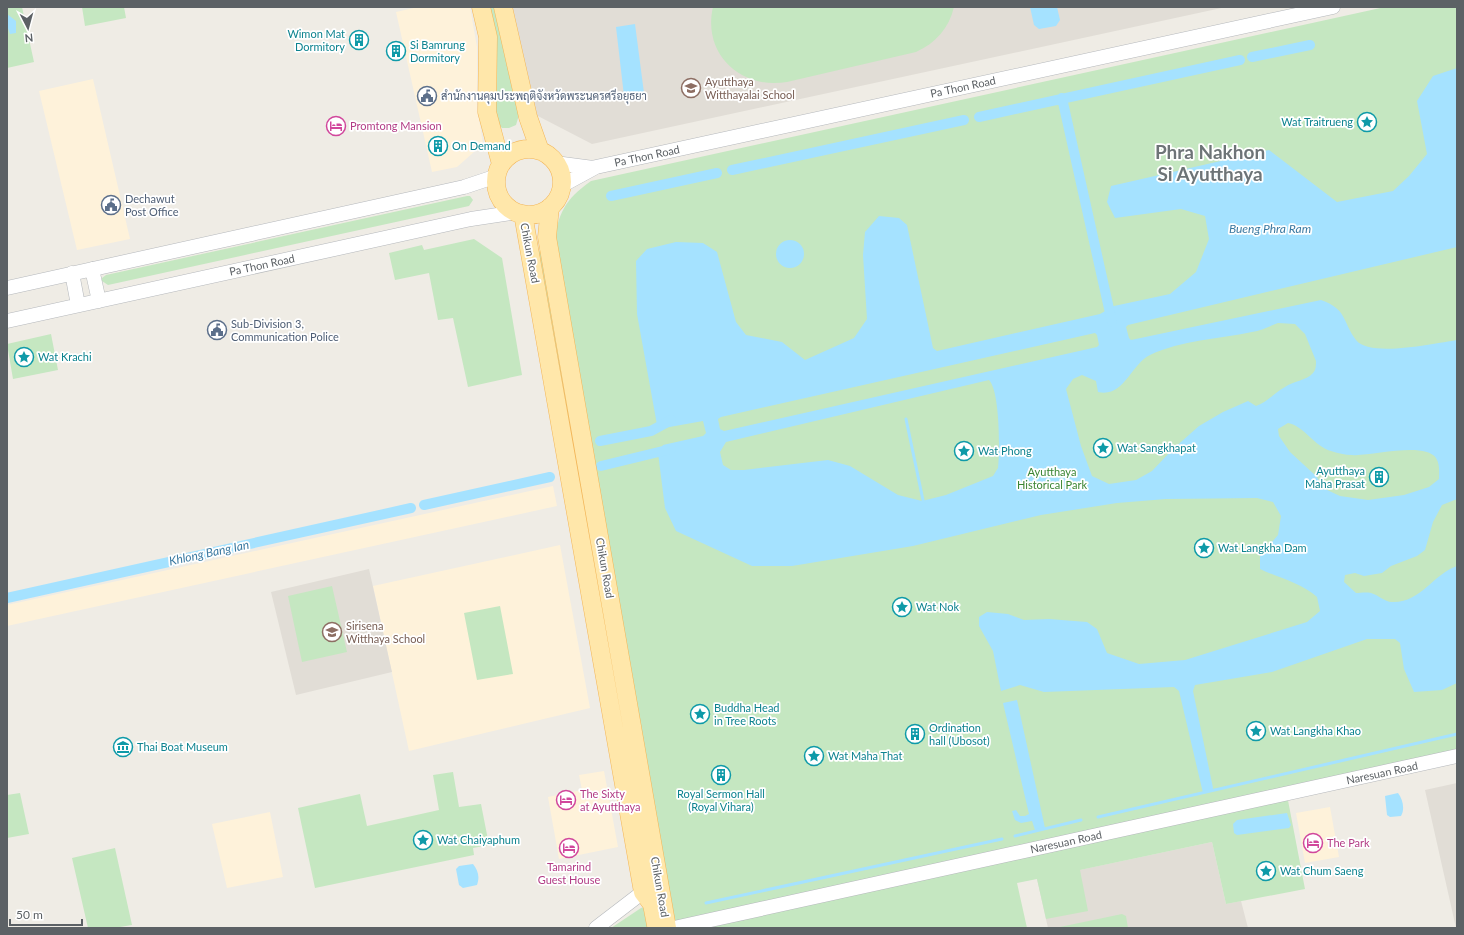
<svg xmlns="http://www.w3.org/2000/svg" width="1464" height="935" font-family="Lato,Sarabun,sans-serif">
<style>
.commercial{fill:#fef2da}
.education{fill:#e1ddd6}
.green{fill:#c5e7c1}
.water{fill:#a5e2ff;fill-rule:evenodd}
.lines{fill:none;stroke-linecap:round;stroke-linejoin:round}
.stream{stroke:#a5e2ff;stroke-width:3}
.canal{stroke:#a5e2ff;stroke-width:10}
.minor-casing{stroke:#b5b8bc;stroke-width:15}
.major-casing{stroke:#f3b659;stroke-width:19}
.minor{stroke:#fff;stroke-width:14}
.major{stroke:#ffe7aa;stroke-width:18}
.labels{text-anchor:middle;stroke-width:3.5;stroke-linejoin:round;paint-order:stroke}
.culture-label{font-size:11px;fill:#0d838f;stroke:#fff;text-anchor:start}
.education-label{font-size:11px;fill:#785e54;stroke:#fff;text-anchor:start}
.street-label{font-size:11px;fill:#5c6165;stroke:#fff}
.service-label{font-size:11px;fill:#4e5e75;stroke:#fff;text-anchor:start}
.hotel-label{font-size:11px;fill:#b23c85;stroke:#fff;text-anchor:start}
.park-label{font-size:11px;fill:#3a8533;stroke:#fff}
.water-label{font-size:12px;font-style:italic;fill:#3a79a1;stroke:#fff}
.town-label{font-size:19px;font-weight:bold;fill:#6d7477;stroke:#fff}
</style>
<rect width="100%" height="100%" fill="#efece5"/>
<path class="commercial" d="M418 7H470L477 47V106L483 144 457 167 432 172 396 12Z
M93 79 130 239 77 250 39 91Z
M553 486 557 506 7 626V605Z
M560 545 590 708 409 751 373 586Z
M604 771 618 847 559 859 548 797 582 790 579 775Z
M1330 807 1339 857 1305 863 1296 813Z
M270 812 283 877 227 888 212 824Z"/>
<path class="education" d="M512 7H1226L592 144 536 115Z
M369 569 392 672 296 695 271 592Z
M1457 783V928H1456L1425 790Z
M1212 842 1226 904 1241 901 1248 928H1048L1037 879Z"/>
<path class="green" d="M7 7H22L34 62 7 68Z
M82 7H124L126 18 85 26Z
M487 7H494L519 115 516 125 509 128H502L495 121Z
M713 7H954C949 28 936 43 916 52L787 82C741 90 702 54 713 7Z
M1385 7H1457V752L1286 790 1305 889 1226 904 1212 842 1080 870 1088 911 1046 919 1037 879 1017 883 1027 928H674L553 245C559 213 564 200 591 181Z
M467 196H470L473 200 469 206 108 285 102 281V278L106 275Z
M474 239 502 258 522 375 468 387 453 318 438 320 429 273 395 280 389 253 422 245 424 250Z
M538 251 542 252 580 481H579Z
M51 334 58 370 13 379 7 344Z
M332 586 347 652 302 662 288 596Z
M500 606 513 674 477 680 464 613Z
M453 772 459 807 481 804 489 845 473 848 474 855 315 888 298 808 360 794 367 826 439 810 433 775Z
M20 793 29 834 7 838V795Z
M115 848 132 925 114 928H88L72 858Z
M644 907 652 928H611L641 908Z
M1122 914 1126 916 1128 928H1055Z"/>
<path class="water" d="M1030 7H1057L1060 20 1056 26 1039 29 1034 25Z
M7 14 16 21V33L10 34 7 25Z
M635 24 644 93 624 96 616 27Z
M1457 68V247L1128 325 1126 327 1129 338 1131 340 1321 300C1347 309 1342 321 1356 340 1369 358 1437 343 1457 340V499L1442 505 1433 522 1425 550 1417 556 1391 566 1382 573 1364 576 1355 573 1345 575 1344 582 1356 593C1360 593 1366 592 1371 593 1378 595 1384 601 1391 602 1420 604 1433 574 1457 566V683L1442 690 1414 692 1404 669 1400 643 1395 639H1367L1272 672 1195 685 1193 691 1213 788 1212 791 1203 793 1179 691 1174 687 1044 692 1020 685 1001 691 993 651 979 626V617L987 612 1008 614 1024 620 1049 619 1087 622 1097 629 1107 653 1139 664 1185 660 1307 622 1320 611 1317 597C1301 583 1279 578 1260 569V556L1278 535 1281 516 1273 502 1257 498 1166 499 1117 503 1041 515 913 546 792 566H752L676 531 665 508 658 453 663 445 703 436 706 433 703 421 664 428 657 425 637 314 636 261 647 249 676 242 703 243 717 252 736 322 746 335 782 342 805 360 854 338 867 319 863 255 865 232 879 216 899 218 907 225 933 348 937 351 1100 314 1114 306 1170 294 1196 272 1209 239 1205 216 1181 209 1115 218 1107 202 1111 186 1269 150 1337 202 1393 191 1409 176 1427 154 1417 101 1433 76ZM1278 323 1295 324 1305 334 1316 361C1316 365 1316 370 1313 373 1306 381 1293 381 1285 387 1274 393 1268 402 1256 406L1248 401 1223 412 1199 426 1173 449 1152 471 1136 480 1109 484 1092 476 1081 446 1066 389 1073 379 1082 375 1096 381 1098 392C1124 398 1131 364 1150 355 1182 340 1218 339 1252 332 1261 331 1270 326 1278 323ZM1095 333 1097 335 1099 345 1097 347 724 431 720 429 718 419 721 417ZM989 380C1000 391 1000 451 998 468L993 476 946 495 922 501 898 495 850 466 828 460 744 470H731L723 465 720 452 726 442ZM1288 423C1304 426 1314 446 1331 451 1337 453 1345 455 1352 455 1369 457 1424 441 1436 458 1440 464 1439 472 1439 479L1429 487 1404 495 1368 500 1340 496 1325 489 1316 476 1290 452 1279 436 1278 429Z
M776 254a14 14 0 1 1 28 0a14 14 0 1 1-28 0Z
M1017 700 1045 828 1035 830 1032 821 1021 823 1015 820 1012 811 1016 810 1020 816H1025L1029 814 1003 703Z
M1398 793C1403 799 1405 810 1401 816L1390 817 1387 815 1385 796Z
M1287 813 1291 825 1289 828 1237 835 1234 833 1233 824 1237 820Z
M473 864C478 870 480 877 477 885L463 888 459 885 456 869 459 866Z"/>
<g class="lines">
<path class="stream" d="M906 419 924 505
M1098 817 1457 734
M1015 836 1081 820
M706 903 1002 839"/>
<path class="canal" d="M1252 57 1310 45
M1062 98 1112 322
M979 117 1240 60
M732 170 964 120
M611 196 717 173
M600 441 651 431 671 420
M601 466 671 449
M424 505 550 477
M7 598 411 508"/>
<g class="minor-casing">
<path id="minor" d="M555 163 593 168
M561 186 596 167 1333 7
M92 269 99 301
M72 273 78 305
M7 288 464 187 497 176
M7 321 471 219 517 212
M596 928 643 892 653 891
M674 928 1457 756"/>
</g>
<g class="major-casing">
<path id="major" d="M481 7 488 37 487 112 501 164
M503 7 528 117 540 151
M496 182a33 33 0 1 1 66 0a33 33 0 1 1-66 0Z
M550 207 547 237 667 928
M523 214 643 892 652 904 656 925"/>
</g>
<use href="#minor" class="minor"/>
<use href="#major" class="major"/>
</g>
<defs>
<g id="building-ring" transform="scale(1)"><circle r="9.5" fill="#fff" stroke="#0f9aa8" stroke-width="1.5"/><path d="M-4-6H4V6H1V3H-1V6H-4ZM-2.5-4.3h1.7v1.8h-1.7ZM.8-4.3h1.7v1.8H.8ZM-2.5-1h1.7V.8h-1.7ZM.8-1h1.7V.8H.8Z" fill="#0f9aa8"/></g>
<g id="school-ring" transform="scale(1)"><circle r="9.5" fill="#fff" stroke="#8d6e63" stroke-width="1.5"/><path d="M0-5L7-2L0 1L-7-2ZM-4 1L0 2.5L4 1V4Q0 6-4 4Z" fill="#8d6e63"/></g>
<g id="civic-ring" transform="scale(1)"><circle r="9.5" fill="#fff" stroke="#5c6f8a" stroke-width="1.5"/><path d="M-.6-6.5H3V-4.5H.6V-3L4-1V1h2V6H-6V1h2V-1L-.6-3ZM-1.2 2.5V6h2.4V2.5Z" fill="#5c6f8a"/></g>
<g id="sight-ring" transform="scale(1)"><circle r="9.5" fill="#fff" stroke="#0f9aa8" stroke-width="1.5"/><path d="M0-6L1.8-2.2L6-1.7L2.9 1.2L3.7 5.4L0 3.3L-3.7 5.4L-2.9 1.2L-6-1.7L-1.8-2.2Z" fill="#0f9aa8"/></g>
<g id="hotel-ring" transform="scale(1)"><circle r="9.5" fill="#fff" stroke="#d1479c" stroke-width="1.5"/><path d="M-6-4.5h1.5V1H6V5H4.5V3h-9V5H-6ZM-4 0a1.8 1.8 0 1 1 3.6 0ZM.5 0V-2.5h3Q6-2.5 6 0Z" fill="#d1479c"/></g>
<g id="museum-ring" transform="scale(1)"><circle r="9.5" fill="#fff" stroke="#0f9aa8" stroke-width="1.5"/><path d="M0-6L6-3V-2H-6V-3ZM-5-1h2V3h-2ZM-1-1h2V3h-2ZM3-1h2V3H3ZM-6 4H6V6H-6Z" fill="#0f9aa8"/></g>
</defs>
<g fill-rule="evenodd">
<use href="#building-ring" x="359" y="40"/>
<use href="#building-ring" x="396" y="51"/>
<use href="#school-ring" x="691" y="88"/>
<use href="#civic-ring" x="427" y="96"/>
<use href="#sight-ring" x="1367" y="122"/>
<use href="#hotel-ring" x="336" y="126"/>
<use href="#building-ring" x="438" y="146"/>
<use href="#civic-ring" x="111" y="205"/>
<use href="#civic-ring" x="217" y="330"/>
<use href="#sight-ring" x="24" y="357"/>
<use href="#sight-ring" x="1103" y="448"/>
<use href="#sight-ring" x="964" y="451"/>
<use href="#building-ring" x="1379" y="477"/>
<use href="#sight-ring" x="1204" y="548"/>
<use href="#sight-ring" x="902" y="607"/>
<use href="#school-ring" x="332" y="632"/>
<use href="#sight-ring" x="700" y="714"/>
<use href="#sight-ring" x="1256" y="731"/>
<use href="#building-ring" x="915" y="734"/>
<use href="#museum-ring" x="123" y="747"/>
<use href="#sight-ring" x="814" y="756"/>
<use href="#building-ring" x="721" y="775"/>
<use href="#hotel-ring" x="566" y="800"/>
<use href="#sight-ring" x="423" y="840"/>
<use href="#hotel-ring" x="1313" y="843"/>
<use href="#hotel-ring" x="569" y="848"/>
<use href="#sight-ring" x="1266" y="871"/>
</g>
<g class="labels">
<g class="culture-label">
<text x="345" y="38" text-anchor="end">Wimon Mat<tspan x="345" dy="13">Dormitory</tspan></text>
<text x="410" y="49">Si Bamrung<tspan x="410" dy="13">Dormitory</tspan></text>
<text x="1353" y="126" text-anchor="end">Wat Traitrueng</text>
<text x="452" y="150">On Demand</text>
<text x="38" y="361">Wat Krachi</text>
<text x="1117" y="452">Wat Sangkhapat</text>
<text x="978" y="455">Wat Phong</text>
<text x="1365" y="475" text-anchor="end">Ayutthaya<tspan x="1365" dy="13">Maha Prasat</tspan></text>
<text x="1218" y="552">Wat Langkha Dam</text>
<text x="916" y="611">Wat Nok</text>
<text x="714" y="712">Buddha Head<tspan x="714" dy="13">in Tree Roots</tspan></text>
<text x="929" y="732">Ordination<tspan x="929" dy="13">hall (Ubosot)</tspan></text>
<text x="1270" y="735">Wat Langkha Khao</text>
<text x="137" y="751">Thai Boat Museum</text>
<text x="828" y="760">Wat Maha That</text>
<text x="721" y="798" text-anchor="middle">Royal Sermon Hall<tspan x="721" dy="13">(Royal Vihara)</tspan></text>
<text x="437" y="844">Wat Chaiyaphum</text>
<text x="1280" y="875">Wat Chum Saeng</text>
</g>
<g class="education-label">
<text x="705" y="86">Ayutthaya<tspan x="705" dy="13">Witthayalai School</tspan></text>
<text x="346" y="630">Sirisena<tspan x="346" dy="13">Witthaya School</tspan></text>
</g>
<g class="street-label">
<text transform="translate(963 87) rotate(-12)" y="4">Pa Thon Road</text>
<text transform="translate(647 156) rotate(-12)" y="4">Pa Thon Road</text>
<text transform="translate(530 253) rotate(79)" y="4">Chikun Road</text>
<text transform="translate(262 265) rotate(-12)" y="4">Pa Thon Road</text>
<text transform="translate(605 568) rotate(80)" y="4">Chikun Road</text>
<text transform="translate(1382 773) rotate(-12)" y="4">Naresuan Road</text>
<text transform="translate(1066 842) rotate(-12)" y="4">Naresuan Road</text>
<text transform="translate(660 887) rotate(80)" y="4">Chikun Road</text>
</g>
<g class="service-label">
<text x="441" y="100">สำนักงานคุมประพฤติจังหวัดพระนครศรีอยุธยา</text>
<text x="125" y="203">Dechawut<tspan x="125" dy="13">Post Office</tspan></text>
<text x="231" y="328">Sub-Division 3,<tspan x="231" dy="13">Communication Police</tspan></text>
</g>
<g class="hotel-label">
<text x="350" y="130">Promtong Mansion</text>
<text x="580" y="798">The Sixty<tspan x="580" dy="13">at Ayutthaya</tspan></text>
<text x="1327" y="847">The Park</text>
<text x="569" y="871" text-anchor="middle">Tamarind<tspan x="569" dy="13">Guest House</tspan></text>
</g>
<g class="park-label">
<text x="1052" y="476">Ayutthaya<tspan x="1052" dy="13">Historical Park</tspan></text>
</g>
<g class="water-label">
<text x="1270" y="233">Bueng Phra Ram</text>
<text transform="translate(209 553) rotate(-12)" y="4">Khlong Bang Ian</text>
</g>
<g class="town-label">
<text x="1210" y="159">Phra Nakhon<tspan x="1210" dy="22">Si Ayutthaya</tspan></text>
</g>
</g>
<rect width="1464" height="935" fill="none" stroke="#5c6165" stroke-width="16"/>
<g transform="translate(28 28) rotate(174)" stroke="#ffffff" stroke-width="3" paint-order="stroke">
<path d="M0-3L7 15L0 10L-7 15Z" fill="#5c6165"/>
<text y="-6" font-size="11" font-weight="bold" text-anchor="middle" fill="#5c6165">N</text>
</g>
<path d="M10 919v6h72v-6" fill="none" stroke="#5c6165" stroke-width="2"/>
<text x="16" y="919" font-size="12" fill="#5c6165" stroke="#ffffff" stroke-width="3" paint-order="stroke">50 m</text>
</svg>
